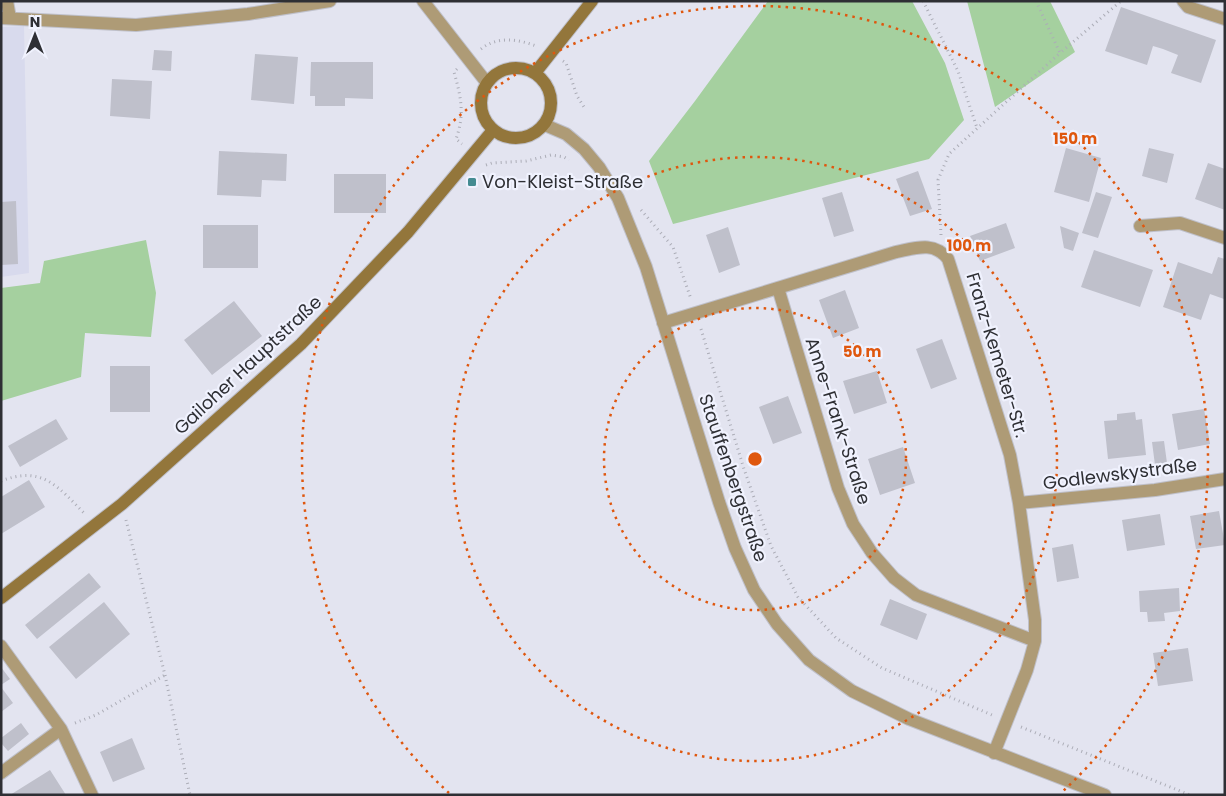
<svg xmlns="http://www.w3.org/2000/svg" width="1226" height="796" font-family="Poppins,sans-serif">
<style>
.built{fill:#d8daed}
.green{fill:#a5d09f}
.building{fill:#bfc0cb}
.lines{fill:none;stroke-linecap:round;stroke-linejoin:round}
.street-casing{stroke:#bfc0ca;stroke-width:14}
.secondary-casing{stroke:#bfc0ca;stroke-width:14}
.path{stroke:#acadb7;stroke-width:3;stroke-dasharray:1 4;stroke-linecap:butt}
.street{stroke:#ae9b76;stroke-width:12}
.secondary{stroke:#93763b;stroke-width:12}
.ring{fill:none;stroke:#df570e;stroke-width:2.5;stroke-dasharray:2.5 5}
.poi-dot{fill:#448b91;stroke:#f0f2fe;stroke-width:2}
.labels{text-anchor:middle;stroke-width:4.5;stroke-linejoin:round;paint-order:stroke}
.poi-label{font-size:18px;fill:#2e2f34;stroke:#f0f2fe;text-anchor:start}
.street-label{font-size:18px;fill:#2e2f34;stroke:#f0f2fe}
.centre{fill:#df570e;stroke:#f0f2fe;stroke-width:2.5}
.ring-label{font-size:15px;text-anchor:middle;font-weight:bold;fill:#df570e;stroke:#f0f2fe;stroke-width:4.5;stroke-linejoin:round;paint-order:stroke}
</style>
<rect width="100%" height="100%" fill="#e3e4f0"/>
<path class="built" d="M24 26 29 273 1 277V27Z"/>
<path class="green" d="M768 1H912L945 63 964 120 929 159 673 224 649 161 695 101Z
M967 1H1050L1075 52 995 107Z
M146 240 156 293 151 337 85 333 81 377 1 401V288L40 283 44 261Z"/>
<path class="building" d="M1121 7 1216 40 1201 83 1171 73 1178 55 1163 49 1153 46 1147 65 1105 51Z
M154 50 172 51 171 71 152 70Z
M255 54 298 57 294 104 251 100Z
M311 62H373V99L345 98V106H315V96H310Z
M112 79 152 81 150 119 110 116Z
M1066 148 1101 158 1089 202 1054 192Z
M1149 148 1174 154 1167 183 1142 176Z
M219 151 287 154 286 181 262 180 261 197 217 195Z
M1208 163 1225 169V210L1195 199Z
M918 171 932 209 910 216 896 179Z
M334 174H386V213H334Z
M842 192 854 231 834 237 822 198Z
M1096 192 1112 197 1098 238 1082 233Z
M16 201 18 264 1 265V202Z
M1006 223 1015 248 980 261 970 236Z
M203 225H258V268H203Z
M1060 226 1079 233 1073 251 1064 248Z
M728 227 740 265 719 273 706 235Z
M1094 250 1153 270 1140 307 1081 287Z
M1218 257 1225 259 1224 299 1210 294 1201 320 1163 307 1178 262 1212 274Z
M845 290 859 328 833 338 819 300Z
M234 301 262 336 212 375 184 340Z
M942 339 957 379 931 389 916 349Z
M110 366H150V412H110Z
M877 371 887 403 854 414 843 381Z
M788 396 802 433 773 444 759 407Z
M1204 409 1210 444 1178 450 1172 414Z
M1135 412 1136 420 1142 419 1146 455 1108 459 1104 421 1117 420V414Z
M56 419 68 439 20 467 8 446Z
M1164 441 1167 463 1155 465 1152 442Z
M903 447 915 483 880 495 868 459Z
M29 480 45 507 1 534V497Z
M1219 511 1225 545 1196 549 1190 516Z
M1160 514 1165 545 1127 551 1122 520Z
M1073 544 1079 578 1057 582 1052 548Z
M89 573 101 587 37 639 25 625Z
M1179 588 1180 611 1164 613 1165 621 1148 622 1147 612H1140L1139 591Z
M890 599 927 614 917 640 880 625Z
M104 602 130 634 76 679 49 647Z
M1188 648 1193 681 1158 686 1153 653Z
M1 667 10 679 1 685Z
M1 687 13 703 1 712Z
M21 723 29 734 8 751 1 743V738Z
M132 738 145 769 113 782 100 752Z
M50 770 66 795H10Z"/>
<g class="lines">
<g class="street-casing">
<path id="street" d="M7 1 10 18
M423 1 487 83
M1183 1 1188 7 1225 19
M1 18 136 25 248 14 330 1
M545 125 566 134 584 149 599 167 618 198 646 267 719 502 735 548 754 590 777 624 809 660 852 691 909 719 1105 795
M1140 226 1180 223 1225 238
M778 288 838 488 853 524 872 553 894 578 916 595 1035 641
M663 323 896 252C916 248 934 241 948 259L1010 455 1019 503 1035 620V641L1027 670 994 753
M1019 503 1155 490 1225 479
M1 646 61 729 92 795
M1 773 61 729"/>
</g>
<g class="secondary-casing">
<path id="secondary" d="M481 103a35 35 0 1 1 70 0a35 35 0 1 1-70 0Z
M535 73 592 1
M1 598 122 504 301 344 408 232 493 130"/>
</g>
<path class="path" d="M923 1 958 71 977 128
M1036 1 1060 53 1121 1
M481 49C497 36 518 39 536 46
M563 61 566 63 577 96 586 110
M457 69 454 72C461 97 465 114 456 139L462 144
M486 165 492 163 526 161 551 155 564 157 569 160
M641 210 673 247 691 299
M941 235 938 180 949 154 1060 53
M701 329 744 469 771 546 798 597 836 638 882 668 992 715
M1 481C43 465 58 487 85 514
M126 520 165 675 190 795
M75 723 96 715 165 675
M1021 727 1190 795"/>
<use href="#street" class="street"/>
<use href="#secondary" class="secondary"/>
</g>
<g class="ring">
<circle cx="755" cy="459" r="151"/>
<circle cx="755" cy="459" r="302"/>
<path d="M449 793A453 453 0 1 1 1061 793"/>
</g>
<rect class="poi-dot" x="467" y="177" width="10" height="10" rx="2.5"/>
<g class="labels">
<g class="poi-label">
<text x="482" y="188">Von-Kleist-Straße</text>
</g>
<g class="street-label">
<text transform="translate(997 355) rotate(73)" y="6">Franz-Kemeter-Str.</text>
<text transform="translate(248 365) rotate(-43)" y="6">Gailoher Hauptstraße</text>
<text transform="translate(838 421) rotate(72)" y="6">Anne-Frank-Straße</text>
<text transform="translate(1120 474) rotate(-7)" y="6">Godlewskystraße</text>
<text transform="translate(733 478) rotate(71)" y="6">Stauffenbergstraße</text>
</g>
</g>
<circle cx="755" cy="459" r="8" class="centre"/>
<g class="ring-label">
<text x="1075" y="144">150 m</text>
<text x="969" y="251">100 m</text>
<text x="862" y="357">50 m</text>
</g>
<rect width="1226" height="796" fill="none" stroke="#2e2f34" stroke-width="5"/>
<g transform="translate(35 35)" stroke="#f0f2fe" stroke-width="4" paint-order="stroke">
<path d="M0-4L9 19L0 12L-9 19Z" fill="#2e2f34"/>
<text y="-8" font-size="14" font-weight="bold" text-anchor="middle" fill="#2e2f34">N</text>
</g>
</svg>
